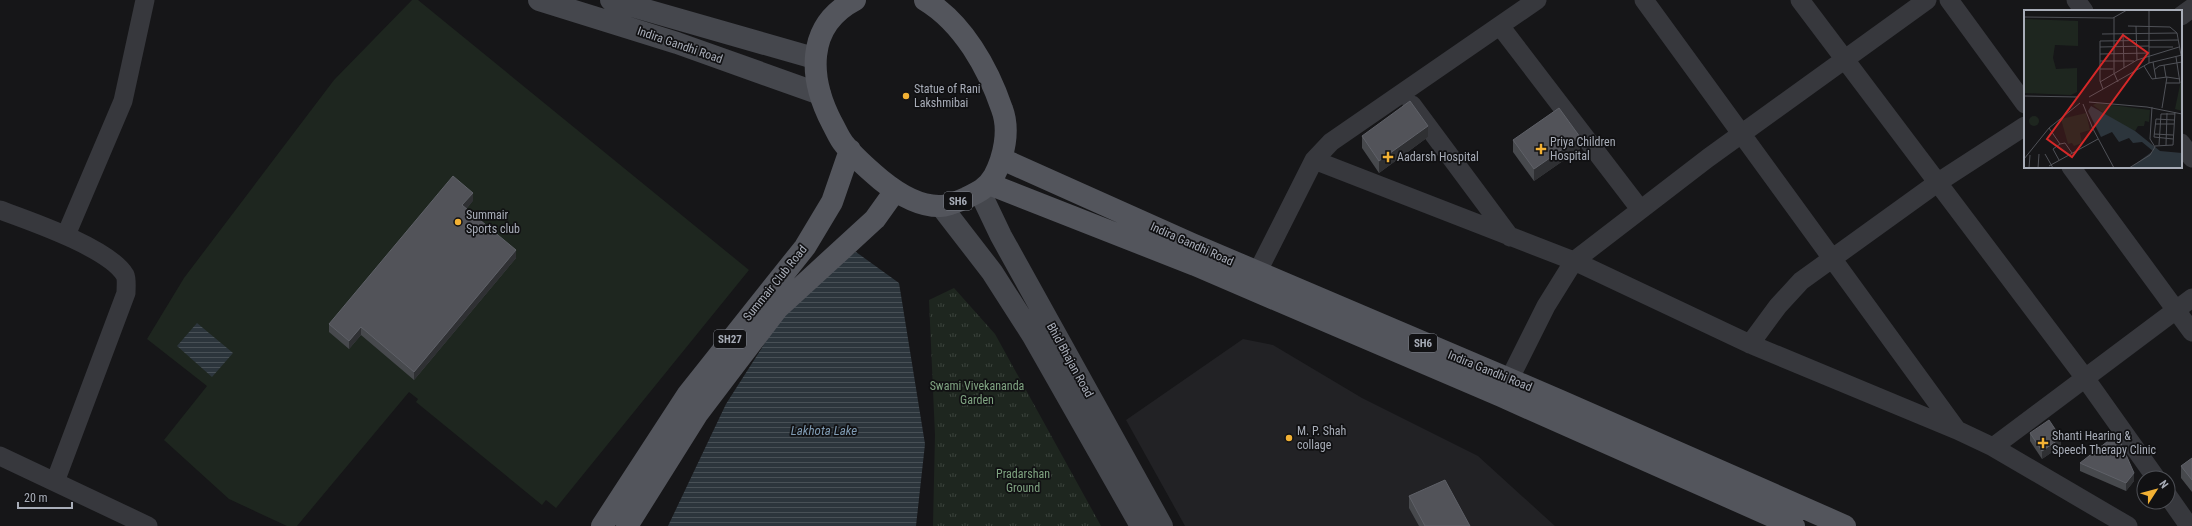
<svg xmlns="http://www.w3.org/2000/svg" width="2192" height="526" font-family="'Roboto Condensed',sans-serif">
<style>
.built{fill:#222225}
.park{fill:url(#park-tufts)}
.pitch{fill:#1e261f}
.water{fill:url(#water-rules)}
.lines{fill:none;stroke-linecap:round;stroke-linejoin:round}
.street{stroke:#37383d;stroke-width:19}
.secondary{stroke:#45474d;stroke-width:22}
.primary{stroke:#53555c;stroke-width:22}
.wall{fill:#47494d}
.shaded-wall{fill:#2f3033}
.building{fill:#525359;stroke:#5f6168}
.poi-dot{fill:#f2b134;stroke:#111113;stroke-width:1.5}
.labels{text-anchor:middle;stroke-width:3.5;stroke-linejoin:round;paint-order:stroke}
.shield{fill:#111113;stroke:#7b7e86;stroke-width:1}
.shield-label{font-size:11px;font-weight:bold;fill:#a8adb8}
.street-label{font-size:12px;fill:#a8adb8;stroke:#111113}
.poi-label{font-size:12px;fill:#a8adb8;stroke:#111113;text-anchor:start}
.park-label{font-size:12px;fill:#7fa381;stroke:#111113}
.water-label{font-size:13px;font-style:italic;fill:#7f9bb3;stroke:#111113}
.inset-road{fill:none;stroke:#505258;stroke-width:1}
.view{fill:#d62828;fill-opacity:0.15;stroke:#d62828;stroke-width:2}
.inset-edge{fill:none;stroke:#a8adb8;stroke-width:2}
</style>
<defs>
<pattern id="park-tufts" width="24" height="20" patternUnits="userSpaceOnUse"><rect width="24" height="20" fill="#1e261f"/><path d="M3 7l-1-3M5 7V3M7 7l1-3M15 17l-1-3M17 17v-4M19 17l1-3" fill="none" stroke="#3c433d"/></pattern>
<pattern id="water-rules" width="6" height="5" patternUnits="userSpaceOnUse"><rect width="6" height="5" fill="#2c353c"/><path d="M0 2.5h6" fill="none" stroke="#485056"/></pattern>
</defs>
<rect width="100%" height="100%" fill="#161618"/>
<path class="built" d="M1243 339 1273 345 1362 398 1478 456 1555 526H1185L1126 420Z"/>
<path class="park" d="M954 288 995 334 1101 526H933L935 435 929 300Z"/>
<path class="pitch" d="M412 0H418L749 270 556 508 546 500 542 505 416 402 418 399 409 392 297 526H287L229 499 164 440 207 386 147 339 184 278 334 80Z"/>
<path class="water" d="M856 252 899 283 925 444 916 526H668L726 404 800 288Z
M197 323 233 353 212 377 177 346Z"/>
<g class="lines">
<path class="street" d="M1644 0 1957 430
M1800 0 2085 378 2156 478
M1949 0 2025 104
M2076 0 2084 11
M2181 16 2192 8
M1500 26 1640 209
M1412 105 1510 237
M2181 143 2192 158
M1314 160 1574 261 1750 344 1957 430 1993 447 2128 526
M2071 167 2192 332
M0 210C30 221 109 248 125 275 127 279 126 288 126 293L55 482
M66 235 123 101 145 0
M1257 273 1314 160 1331 142 1537 0
M1750 344 1778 306 1801 281 1937 183 2025 126
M1503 392 1546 306 1574 261 1708 158 1927 0
M1993 447 2192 298
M0 456 148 526
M2168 496 2189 526"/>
<path class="secondary" d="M539 0 677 43 820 94
M611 0 814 58
M980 192 1001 236 1162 526
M941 206 992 272 1033 336 1141 526"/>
<path class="primary" d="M855 0C805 26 809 79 832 123 836 130 839 138 844 144 854 157 868 169 881 180 897 193 918 207 941 206 948 206 959 201 966 198 979 192 987 188 994 176 1004 157 1010 130 1002 109 988 68 963 23 925 0
M1002 159 1192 244 1561 401 1845 526
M989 184 1195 265 1501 396 1794 526
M602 526 688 394 805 247 832 202 850 150
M627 526 698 413 777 309 875 219 895 191"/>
</g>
<path class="wall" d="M1362 136 1428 137 1379 173 1362 148Z
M1513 140 1580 149 1534 181 1513 152Z
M473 201 466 209 516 258 414 380 361 335 349 349 329 332V324Z
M2030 433 2061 446 2042 459 2030 441Z
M2192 458V492L2181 478V466Z
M2080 463 2134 481 2126 491 2080 471Z
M1409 496 1470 526H1419L1409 508Z"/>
<path class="shaded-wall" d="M1428 126V137L1379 173V161Z
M1580 137V149L1534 181V169Z
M473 193V201L462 213V205Z
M516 250V258L414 380V372Z
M361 327V335L349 349V341Z
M2061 438V446L2042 459V451Z
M2134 473V481L2126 491V483Z"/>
<path class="building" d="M1410 101 1428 126 1379 161 1362 136Z
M1559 108 1580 137 1534 169 1513 140Z
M453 176 473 193 462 205 516 250 414 372 361 327 349 341 329 324Z
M2049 420 2061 438 2042 451 2030 433Z
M2117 434 2134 473 2126 483 2080 463Z
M2192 458V480L2181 466Z
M1445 480 1470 526H1425L1409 496Z"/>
<g class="poi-dot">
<circle cx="906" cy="96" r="4"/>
<path d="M1539 143h4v4h4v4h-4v4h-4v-4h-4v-4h4z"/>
<path d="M1386 151h4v4h4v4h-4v4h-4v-4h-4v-4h4z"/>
<circle cx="458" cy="222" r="4"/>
<circle cx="1289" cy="438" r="4"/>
<path d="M2041 437h4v4h4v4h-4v4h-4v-4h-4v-4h4z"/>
</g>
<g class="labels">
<g class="shield">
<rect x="944" y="192" width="28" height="18" rx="3"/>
<rect x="714" y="330" width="32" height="18" rx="3"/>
<rect x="1409" y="334" width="28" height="18" rx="3"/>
</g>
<g class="shield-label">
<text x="958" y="205">SH6</text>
<text x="730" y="343">SH27</text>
<text x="1423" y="347">SH6</text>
</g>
<g class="street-label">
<text transform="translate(680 45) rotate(19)" y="4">Indira Gandhi Road</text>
<text transform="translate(1192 244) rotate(24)" y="4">Indira Gandhi Road</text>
<text transform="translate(775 283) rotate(-51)" y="4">Summair Club Road</text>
<text transform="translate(1070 360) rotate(61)" y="4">Bhid Bhajan Road</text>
<text transform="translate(1490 371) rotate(22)" y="4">Indira Gandhi Road</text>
</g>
<g class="poi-label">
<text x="914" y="93">Statue of Rani<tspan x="914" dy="14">Lakshmibai</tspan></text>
<text x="1550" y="146">Priya Children<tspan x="1550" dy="14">Hospital</tspan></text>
<text x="1397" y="161">Aadarsh Hospital</text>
<text x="466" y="219">Summair<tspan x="466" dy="14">Sports club</tspan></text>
<text x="1297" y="435">M. P. Shah<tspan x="1297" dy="14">collage</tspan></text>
<text x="2052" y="440">Shanti Hearing &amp;<tspan x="2052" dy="14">Speech Therapy Clinic</tspan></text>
</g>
<g class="park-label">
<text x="977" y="390">Swami Vivekananda<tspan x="977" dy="14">Garden</tspan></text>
<text x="1023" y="478">Pradarshan<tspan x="1023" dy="14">Ground</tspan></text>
</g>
<g class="water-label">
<text x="824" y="435">Lakhota Lake</text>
</g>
</g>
<g transform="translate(2024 10)">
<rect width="158" height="158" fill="#161618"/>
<path d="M5 111a5 5 0 1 1 10 0a5 5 0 1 1-10 0Z" fill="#1e261f"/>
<path d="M0 9 54 11V36L31 35 29 48 32 59 53 58V82L47 85 0 83Z" fill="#1e261f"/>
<path d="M73 93 126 100 125 112 121 111 120 116H114L111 121 93 113 69 95Z" fill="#1e261f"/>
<path d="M157 70H158V101L151 99ZM62 103 66 120 56 123 58 133 50 136 48 133 44 134 37 109Z" fill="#1e261f"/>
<path d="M67 96 111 121 136 141 158 143V158H106L129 141 118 132 109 133 105 128 95 132 88 122 77 127 64 101Z" fill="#2c353c"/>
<path class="inset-road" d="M125 0V53M0 7 89 8 103 0M90 7V63L94 72M104 16 146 17 153 23M112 16 113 50M99 23 100 58M78 24 153 23 157 45M76 37 125 36M125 37H149M76 44 125 43M76 51H110M129 52 132 69M140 55 142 67M120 56 128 69 143 67 156 69M76 59H89M130 60 135 56 158 52M76 72 113 50 155 37M142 73H156L152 47M79 79 76 71V31L154 30M0 86 53 87M65 87 125 53 158 45M65 92 123 97 158 104M59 94 69 119 90 158M138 98 143 67M131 114H150M25 118 36 134M130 124 149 125M149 129 130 127 132 109 150 110M135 135 137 104H151M142 135 143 103M131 136 149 135 151 102M21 144 29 158M0 149 25 118 56 93M35 150 29 139 36 134 41 133 48 143M25 156 74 129M5 158 6 145M14 158 15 144M105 158 126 145 131 137 126 129 128 97"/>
<path class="view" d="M99 25 124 43 48 147 23 129Z"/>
<rect width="158" height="158" class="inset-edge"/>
</g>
<g transform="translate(2156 490) rotate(54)"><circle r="19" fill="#111113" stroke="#4d4f55"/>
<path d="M0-3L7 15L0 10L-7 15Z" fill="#f2b134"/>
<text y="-6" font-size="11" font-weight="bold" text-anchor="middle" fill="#a8adb8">N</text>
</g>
<path d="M18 502v6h54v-6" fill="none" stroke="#a8adb8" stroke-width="2"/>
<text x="24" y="502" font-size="12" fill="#a8adb8" stroke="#111113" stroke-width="3" paint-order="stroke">20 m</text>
</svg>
